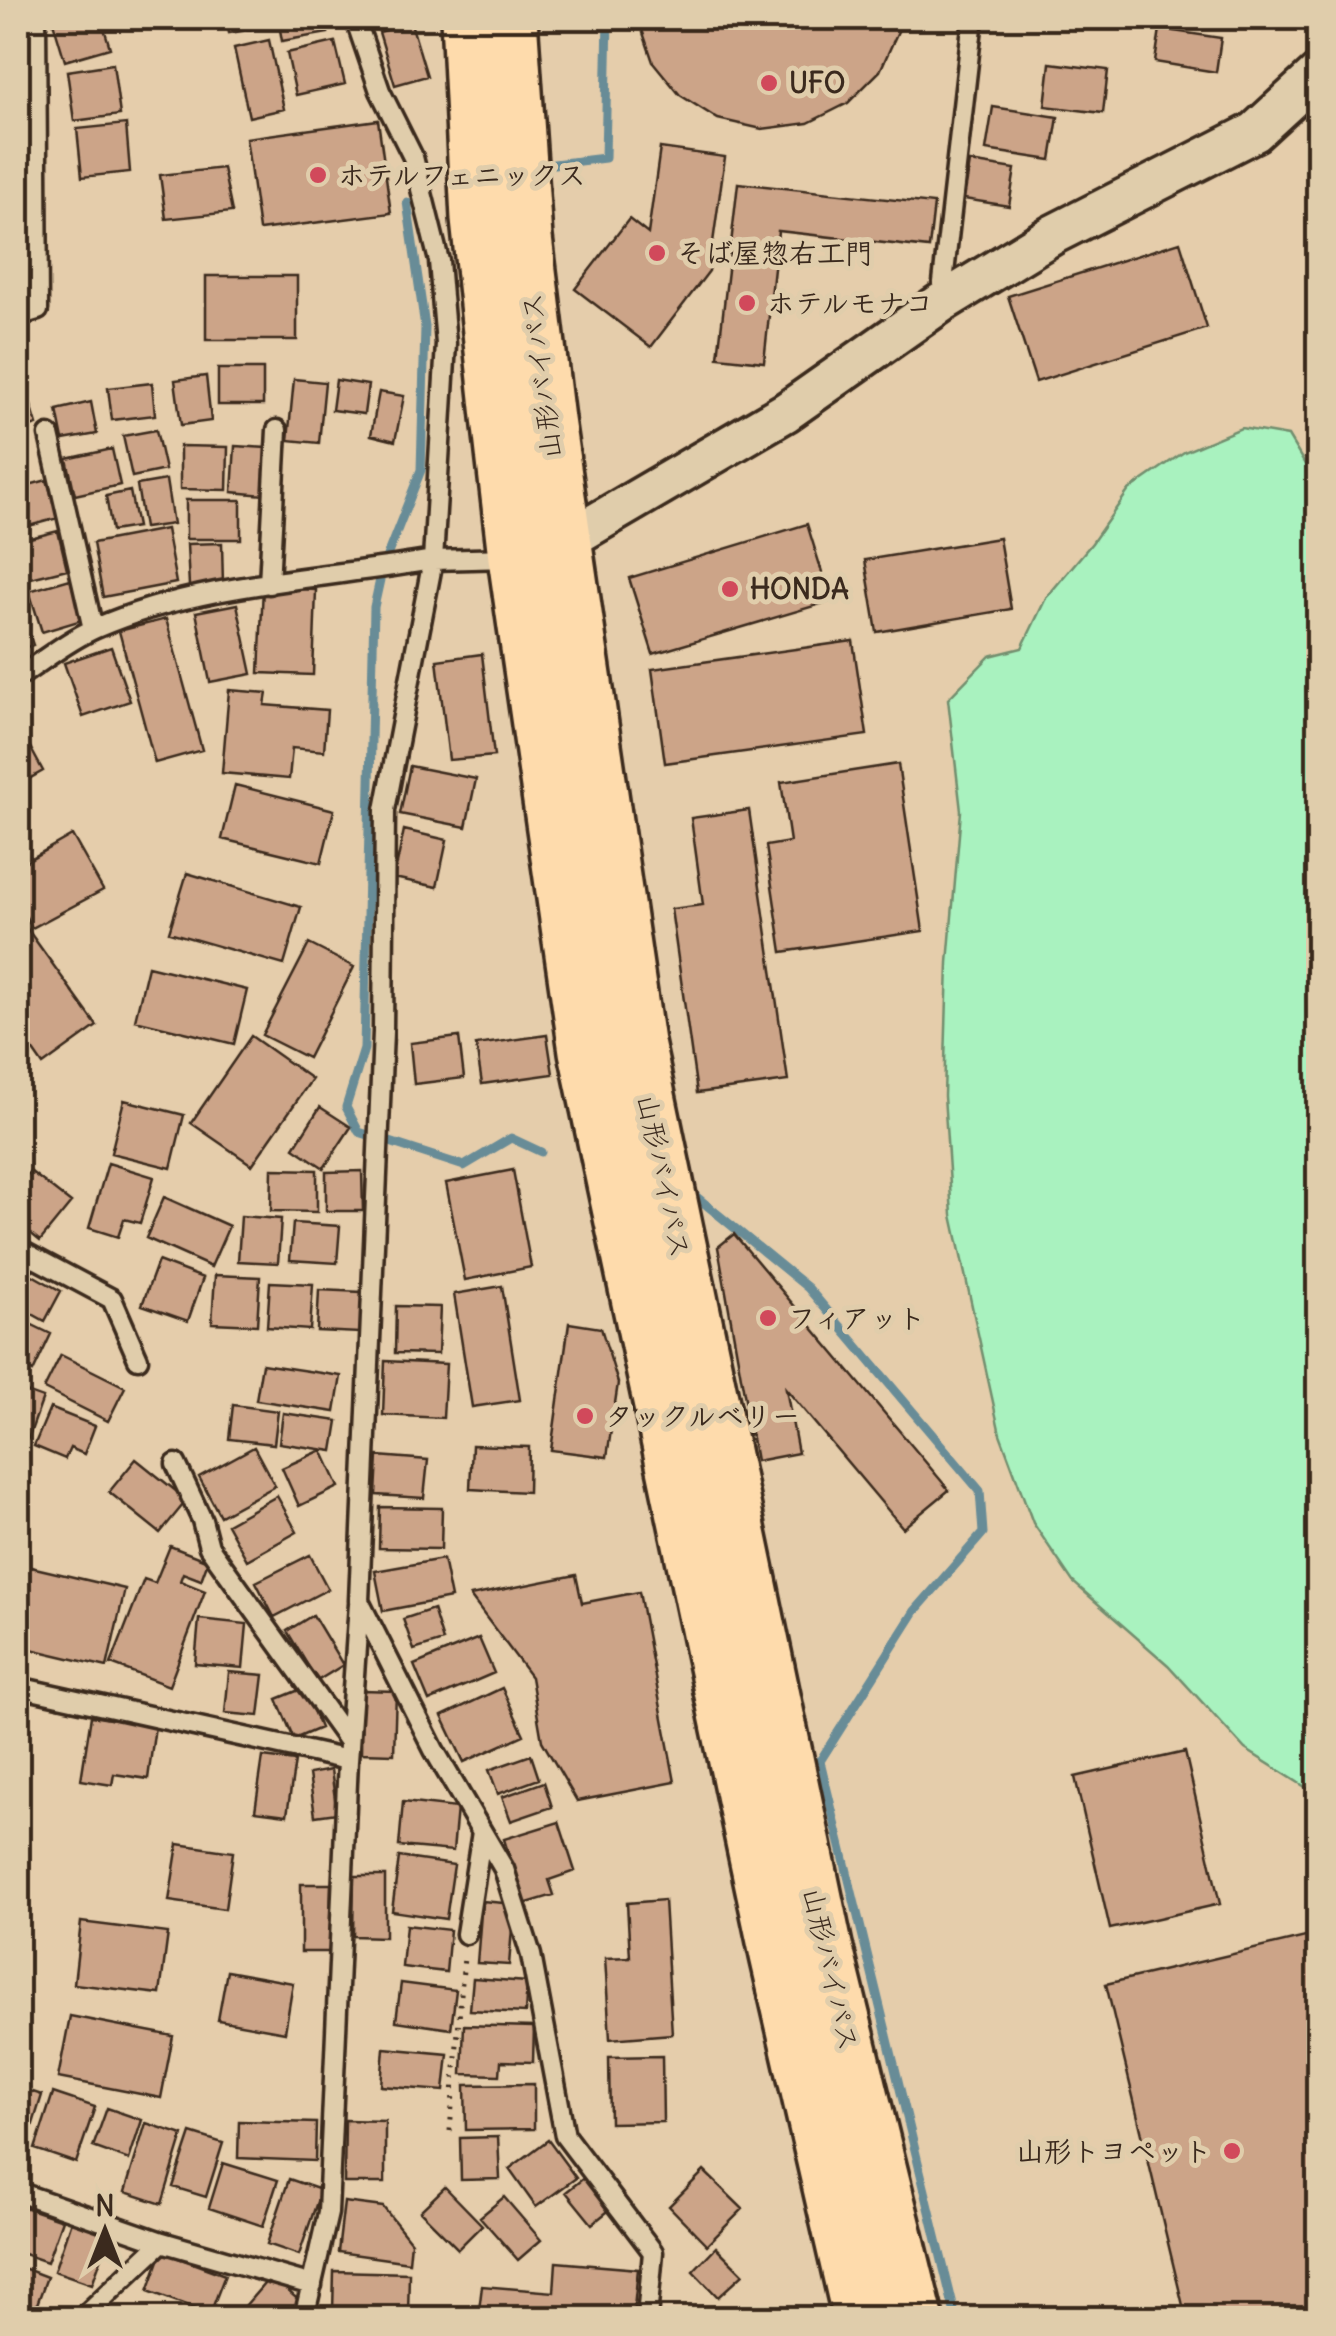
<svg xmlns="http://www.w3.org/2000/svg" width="1336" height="2336" font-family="Delius,'Klee One',sans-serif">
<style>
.green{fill:#a9f2bf;stroke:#728e6e;stroke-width:2.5}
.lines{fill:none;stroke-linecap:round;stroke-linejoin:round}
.stream{stroke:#688c97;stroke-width:9}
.building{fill:#cca488;stroke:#3b2a1e;stroke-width:2.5}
.lane-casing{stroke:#3b2a1e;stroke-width:25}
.street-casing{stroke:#3b2a1e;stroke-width:45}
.highway-casing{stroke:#3b2a1e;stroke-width:62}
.path{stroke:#3b2a1e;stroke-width:5;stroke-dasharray:2.5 8;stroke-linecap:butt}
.lane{stroke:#e0cdab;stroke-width:18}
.street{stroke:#e0cdab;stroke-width:38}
.highway{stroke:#fedbac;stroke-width:55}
.poi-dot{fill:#d1495b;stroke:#e0cdab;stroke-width:4}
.labels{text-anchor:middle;stroke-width:10;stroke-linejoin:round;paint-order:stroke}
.poi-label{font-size:28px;font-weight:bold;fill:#3b2a1e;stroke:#e0cdab;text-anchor:start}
.street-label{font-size:28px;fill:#3b2a1e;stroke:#e0cdab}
</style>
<rect width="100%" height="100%" fill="#e5cdab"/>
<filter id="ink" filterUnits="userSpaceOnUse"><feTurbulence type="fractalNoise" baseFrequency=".01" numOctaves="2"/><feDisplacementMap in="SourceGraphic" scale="20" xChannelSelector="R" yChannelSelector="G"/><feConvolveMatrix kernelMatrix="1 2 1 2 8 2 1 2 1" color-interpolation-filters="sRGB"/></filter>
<g filter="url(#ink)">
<path class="green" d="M1241 428 1288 436 1318 486V1795L1245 1749 1168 1665 1073 1582 1033 1523 1000 1434 952 1215 944 1096 948 963 961 811 948 699 990 656 1022 648 1046 598 1092 543 1129 490 1184 452Z"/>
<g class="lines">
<path class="stream" d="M554 164 605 158 608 18
M407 202 425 327 421 470 383 566 374 607 364 1049 346 1107 359 1132 464 1166 511 1138 541 1152
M693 1194 808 1288 980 1491 983 1533 915 1611 820 1761 956 2318"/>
</g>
<path class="building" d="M52 18H101L110 48 65 61Z
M226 18H266L268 27 229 33Z
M278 18H325L328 33 282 41Z
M638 18H900L899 29 880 71 848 103 808 123 762 129 718 119 680 95 653 62Z
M411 23 427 76 395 85 379 32Z
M1160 29 1221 38 1216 72 1155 62Z
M269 40 284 109 249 117 234 48Z
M335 42 345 84 296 95 287 53Z
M1050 63 1108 70 1103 113 1045 106Z
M113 64 120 115 74 121 67 71Z
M993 107 1058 117 1051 160 986 150Z
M378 120 391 213 259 230 246 138Z
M126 124 130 172 82 177 77 129Z
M660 148 725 157 709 271 651 347 575 289 629 219 648 234Z
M970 162 1015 169 1009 206 964 199Z
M223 168 232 212 166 219 160 175Z
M738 183 934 204 929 248 778 231 764 362 718 357Z
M1180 242 1207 328 1036 382 1008 296Z
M206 276H297V340H206Z
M218 369H263V405H218Z
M206 376 211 421 181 425 175 380Z
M294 379 325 382 319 443 288 440Z
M336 380 368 385 364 414 332 410Z
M152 383 155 415 112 420 108 388Z
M25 385 37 425 18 431V387Z
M379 392 404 396 395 441 371 435Z
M91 402 97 434 63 440 57 410Z
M156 430 165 470 132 477 123 436Z
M180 446 228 447 227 490 180 489Z
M235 446 267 448 264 495 232 492Z
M112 449 120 485 75 495 67 459Z
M47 480 58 518 18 529V488Z
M166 480 173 524 144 528 137 485Z
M130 491 137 527 112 531 106 496Z
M186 500H241V539H186Z
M807 524 831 601 653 654 629 578Z
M166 529 176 583 103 597 93 543Z
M58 531 67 569 23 580 18 541Z
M999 538 1011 609 877 632 865 560Z
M222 543 223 585 189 586 187 544Z
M70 579 82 620 42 632 29 591Z
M263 587 316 590 313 675 259 673Z
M18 602 33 645 18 650Z
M237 604 252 674 210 682 196 612Z
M166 619 202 750 155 763 119 631Z
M853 641 867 735 665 763 652 669Z
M111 647 130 701 83 717 64 663Z
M482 654 494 756 449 760 437 660Z
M229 690 267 693 265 705 327 710 324 751 292 748 289 779 222 773Z
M18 725 43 771 18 785Z
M898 764 923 931 782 952 766 846 790 842 781 782Z
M410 766 476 779 466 827 400 814Z
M235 785 334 810 321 863 222 839Z
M749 810 788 1081 697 1093 671 909 703 905 691 818Z
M404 830 447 840 437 887 394 878Z
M72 835 103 890 32 928 18 902V866Z
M187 873 301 907 284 965 169 932Z
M18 916 97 1026 43 1065 18 1029Z
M309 944 354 967 308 1058 262 1035Z
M148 966 247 990 234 1044 135 1020Z
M547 1035 553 1074 482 1084 476 1045Z
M251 1036 312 1079 252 1165 191 1123Z
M459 1037 464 1078 414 1084 410 1043Z
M124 1100 184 1115 171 1168 111 1153Z
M320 1107 351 1127 324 1168 294 1148Z
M108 1163 154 1177 140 1223 124 1219 118 1237 89 1228Z
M272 1169 317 1170V1212L271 1211Z
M513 1170 531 1267 465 1280 446 1183Z
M30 1171 71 1203 40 1241 18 1223V1187Z
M362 1171 363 1211H326V1172Z
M164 1197 229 1226 211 1267 146 1238Z
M241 1216 281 1219 278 1263 238 1261Z
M293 1223 340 1226 337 1263 290 1260Z
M734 1234 949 1490 903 1528 786 1389 798 1453 756 1461 718 1247Z
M158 1261 203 1278 188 1321 142 1305Z
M18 1267 61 1291 45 1321 18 1306Z
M215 1275 260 1277 257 1325 212 1323Z
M270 1282 313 1284 310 1330 267 1327Z
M502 1286 520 1400 472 1407 454 1294Z
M319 1290 362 1292 360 1333 317 1331Z
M396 1306 440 1307 438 1354 395 1353Z
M18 1318 51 1334 33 1372 18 1365Z
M569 1323 601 1328 618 1383 607 1457 551 1450Z
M61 1355 125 1387 108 1421 44 1389Z
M385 1361 446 1364 443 1418 383 1415Z
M262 1364 341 1376 335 1412 256 1400Z
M18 1389 43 1398 28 1439 18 1435Z
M233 1405 278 1411 274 1444 229 1439Z
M50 1408 95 1426 84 1454 70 1448 65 1459 34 1446Z
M283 1413 338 1421 333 1451 279 1443Z
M472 1445 529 1447 528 1492 470 1489Z
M254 1447 275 1486 220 1516 199 1477Z
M322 1450 339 1487 299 1506 282 1468Z
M378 1456 428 1460 424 1498 376 1495Z
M136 1459 187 1500 160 1533 109 1492Z
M277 1496 297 1532 247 1560 227 1524Z
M380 1507 442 1508 441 1549 379 1548Z
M170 1546 208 1561 201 1580 183 1573 180 1581 205 1591 169 1686 111 1664 144 1579 155 1583Z
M310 1555 328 1589 274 1617 256 1582Z
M443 1559 451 1598 383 1611 375 1571Z
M18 1564 125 1589 107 1667 18 1646Z
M576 1575 582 1603 639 1592 675 1782 577 1801 542 1741 531 1677 470 1596Z
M433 1609 443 1641 414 1650 403 1619Z
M313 1615 343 1665 317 1681 287 1631Z
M199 1619 247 1624 243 1668 195 1664Z
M479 1638 494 1673 429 1701 414 1665Z
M229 1672 264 1675 259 1716 225 1713Z
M304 1688 320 1728 294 1739 277 1699Z
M502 1688 524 1735 464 1762 442 1716Z
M362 1690 396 1691 394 1754 361 1753Z
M91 1716 155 1726 148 1779 114 1774 112 1785 81 1780Z
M1185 1752 1220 1904 1110 1929 1075 1777Z
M531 1755 539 1779 498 1794 489 1770Z
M263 1757 295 1761 287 1815 255 1811Z
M331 1770 337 1813 315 1816 309 1774Z
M544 1782 552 1807 511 1821 502 1797Z
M403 1802 457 1808 453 1851 399 1846Z
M559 1822 575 1871 549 1880 554 1895 524 1904 504 1839Z
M178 1844 233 1852 225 1909 169 1901Z
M399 1857 454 1865 446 1919 392 1911Z
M354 1876H385V1937L353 1936Z
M301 1884H331L330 1952H301Z
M664 1900 672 2034 610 2039 605 1958 630 1957 627 1903Z
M482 1901 514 1904 509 1965 477 1963Z
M81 1922 168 1933 160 1994 74 1984Z
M406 1925 450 1930 446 1972 402 1967Z
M1318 1934V2318H1186L1106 1984Z
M227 1971 293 1983 285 2032 218 2020Z
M473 1978 527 1982 525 2013 470 2010Z
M401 1983 456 1990 451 2029 396 2021Z
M70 2016 173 2036 161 2098 58 2078Z
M464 2025 534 2027 533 2062 501 2061 500 2075 462 2074Z
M384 2048 448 2054 444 2091 381 2086Z
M662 2056 663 2122 610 2123 609 2057Z
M534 2084V2129L466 2130 465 2085Z
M18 2087 42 2095 28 2140 18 2136Z
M53 2093 95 2107 76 2163 35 2149Z
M107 2108 142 2120 129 2160 93 2147Z
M345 2120 385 2121V2183H344Z
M239 2121 316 2123 315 2161 238 2158Z
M146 2123 183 2135 162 2204 125 2192Z
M191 2133 223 2143 206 2197 173 2187Z
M498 2137 500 2179 461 2180 460 2138Z
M548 2140 576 2178 536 2207 509 2169Z
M223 2163 278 2180 263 2226 209 2208Z
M704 2171 743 2209 707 2245 669 2206Z
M585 2177 612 2208 592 2224 566 2192Z
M289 2179 321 2190 299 2255 267 2244Z
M445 2187 482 2225 458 2249 420 2211Z
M504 2197 541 2240 518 2260 480 2217Z
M344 2202 383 2207 411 2242 409 2262 338 2252Z
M18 2205 62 2220 47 2262 18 2252Z
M71 2221 110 2234 92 2284 54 2271Z
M716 2247 743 2274 718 2297 693 2271Z
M162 2252 225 2275 210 2314 148 2291Z
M556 2262 638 2269 633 2318H478L482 2286 554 2292Z
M18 2266 47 2277 33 2315 18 2309Z
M334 2271 409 2273 408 2315 333 2312Z
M271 2276 302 2303 288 2318H243L238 2314Z"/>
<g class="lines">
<g class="lane-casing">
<path id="lane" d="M355 18 380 91 413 157 439 261 446 344 433 560 509 558
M941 300 973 18
M18 316 38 310 36 18
M49 435 93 629
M269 584 277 430
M18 677C43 661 68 640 96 628 202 582 321 579 433 560L385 810 383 1032 359 1601 434 1750 504 1869 531 1955 565 2136 653 2252 647 2318
M18 1249 112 1299 138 1359
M176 1464 202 1520 209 1547 349 1742
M18 1687 348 1760 359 1604
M466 1934 482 1832
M18 2192 162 2242 312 2285
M82 2318 162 2242
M304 2318 328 2213 348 1760"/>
</g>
<g class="street-casing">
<path id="street" d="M562 543 786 412 941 303 1054 234 1255 132 1318 74"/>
</g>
<g class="highway-casing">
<path id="highway" d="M469 18 479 219 501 426 516 557 587 1051 778 1955 861 2318
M509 18 524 238 546 420 636 1043 824 1946 915 2318"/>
</g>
<path class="path" d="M450 2131 464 1957"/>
<use href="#lane" class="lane"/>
<use href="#street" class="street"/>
<use href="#highway" class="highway"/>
</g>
</g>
<g class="poi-dot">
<circle cx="769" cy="83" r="10"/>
<circle cx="318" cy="175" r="10"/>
<circle cx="657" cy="253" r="10"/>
<circle cx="747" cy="303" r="10"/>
<circle cx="730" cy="589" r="10"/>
<circle cx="768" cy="1318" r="10"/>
<circle cx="585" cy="1416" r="10"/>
<circle cx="1232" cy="2151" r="10"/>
</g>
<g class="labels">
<g class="poi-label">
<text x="789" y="93">UFO</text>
<text x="338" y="185">ホテルフェニックス</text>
<text x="677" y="263">そば屋惣右工門</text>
<text x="767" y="313">ホテルモナコ</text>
<text x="750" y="599">HONDA</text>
<text x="788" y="1328">フィアット</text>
<text x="605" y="1426">タックルベリー</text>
<text x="1212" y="2161" text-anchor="end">山形トヨペット</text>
</g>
<g class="street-label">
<text transform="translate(541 376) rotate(-97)" y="10">山形バイパス</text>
<text transform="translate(664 1176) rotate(78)" y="10">山形バイパス</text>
<text transform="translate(831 1969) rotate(77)" y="10">山形バイパス</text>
</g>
</g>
<rect width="1336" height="2336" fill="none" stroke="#e0cdab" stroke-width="60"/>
<rect x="30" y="30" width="1276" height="2276" fill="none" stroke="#3b2a1e" stroke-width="4" filter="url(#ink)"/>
<g transform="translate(105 2231)" stroke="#e0cdab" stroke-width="8" paint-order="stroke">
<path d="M0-8L18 38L0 25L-18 38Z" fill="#3b2a1e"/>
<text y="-15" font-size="28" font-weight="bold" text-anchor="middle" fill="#3b2a1e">N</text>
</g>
</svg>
